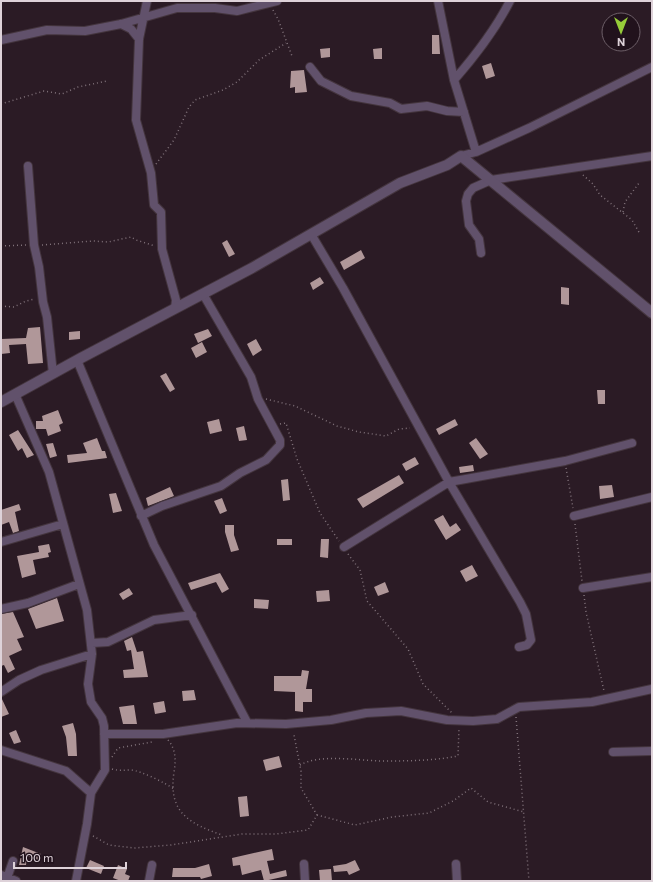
<svg xmlns="http://www.w3.org/2000/svg" width="653" height="882" font-family="Commissioner,sans-serif">
<style>
.building{fill:#b09799}
.lines{fill:none;stroke-linecap:round;stroke-linejoin:round}
.minor-casing{stroke:#44353e;stroke-width:10}
.tertiary-casing{stroke:#44353e;stroke-width:12}
.path{stroke:#80727a;stroke-width:1.5;stroke-dasharray:1 3;stroke-linecap:butt}
.minor{stroke:#61516b;stroke-width:8}
.tertiary{stroke:#61516b;stroke-width:10}
</style>
<rect width="100%" height="100%" fill="#2b1b25"/>
<path class="building" d="M432 35H439L440 54H432Z
M330 48V57L321 58 320 49Z
M382 48V59H374L373 49Z
M491 63 495 76 486 79 482 66Z
M304 70 307 92 295 93V87L290 88 291 71Z
M227 240 235 254 229 257 222 243Z
M361 250 365 258 344 270 340 262Z
M320 277 324 283 313 290 310 283Z
M561 287 569 288V305L561 304Z
M40 327 43 363 28 364 26 344 9 345 10 353 1 354V339L26 338 28 328Z
M208 329 212 336 198 343 194 334Z
M80 331V339L69 340V332Z
M256 339 262 350 253 356 247 344Z
M202 342 207 352 196 358 191 348Z
M166 373 175 389 170 392 160 376Z
M597 390H605V404H598Z
M58 410 63 423 59 425 61 431 48 436 46 429H36V421H43L42 416Z
M219 419 222 431 210 434 207 422Z
M455 419 458 425 439 435 436 429Z
M244 426 247 440 239 441 236 428Z
M18 430 34 455 27 458 22 448 18 451 9 435Z
M97 438 102 451H105L107 458 68 463 67 455 87 453 83 443Z
M476 438 488 454 480 459 469 443Z
M53 443 57 456 50 458 46 444Z
M415 457 419 464 406 471 402 464Z
M473 465 474 471 460 473 459 467Z
M399 475 404 483 363 508 357 499Z
M288 479 290 500 283 501 281 480Z
M612 485 614 497 600 499 599 486Z
M170 487 174 496 148 506 146 498Z
M116 493 122 511 113 513 109 494Z
M222 498 227 511 220 514 214 501Z
M19 504 21 510 15 512 19 531 13 533 9 522 1 525V510Z
M443 515 450 527 456 523 461 530 446 540 434 520Z
M225 525H234V535L239 550 231 552 225 532Z
M277 539H292V545H277Z
M321 539H329L328 558 320 557Z
M49 544 51 552 48 553 49 557 33 560 36 574 22 578 17 556 39 552 38 546Z
M472 565 478 576 466 582 460 571Z
M220 573 229 589 222 593 216 582 191 590 188 583Z
M385 582 389 592 378 596 374 587Z
M129 588 133 594 123 600 119 594Z
M329 590 330 601 317 602 316 591Z
M57 598 64 621 36 629 28 609Z
M254 599 269 600 268 609 254 608Z
M13 612 24 637 17 639 22 650 9 656 15 669 8 673 4 665 1 666V614Z
M132 637 137 652 143 651 148 677 124 678 123 670 134 669 131 650 127 651 124 641Z
M302 670 309 671 306 689H312V702H303V712L295 711V692L274 691V676H301Z
M194 690 196 700 183 701 182 691Z
M1 697 9 714 1 717Z
M164 701 166 712 155 714 153 703Z
M134 705 137 724H123L119 707Z
M73 723 76 734 77 756H68L66 737 62 726Z
M16 730 21 742 14 744 9 733Z
M279 756 282 767 266 771 263 760Z
M247 796 249 816 240 817 238 797Z
M23 847 41 854 38 860 27 856 26 865H19Z
M272 849 274 860 267 861 270 874 286 870 287 876 264 881 261 870 242 875 240 865 233 866 232 858Z
M90 860 104 866 101 874 86 868Z
M355 860 360 870 349 875 347 871 334 872 333 866 346 864Z
M209 864 212 876 201 879 200 877H172L173 868H195Z
M118 865 127 869 125 874 130 876 128 881H121L113 878Z
M331 869 332 881H320L319 870Z"/>
<g class="lines">
<g class="minor-casing">
<path id="minor" d="M147 1 139 39 136 120 151 173 154 205 161 212 162 249 176 300 175 308
M438 1 454 80 476 152
M121 24 131 29 139 39
M1 40 47 30 85 31 121 24 177 8H215L237 11 277 1
M310 67 321 81 351 96 390 103 401 109 427 106 447 111 464 112
M454 80C476 55 495 30 510 1
M461 156 476 152 529 128 652 67
M28 166 34 245 39 267 43 302 47 317 53 374
M311 234 343 288 449 482 520 602 526 614 531 640 527 645 519 647
M481 253 479 239 469 225 466 201 468 194 473 188 491 180 652 156
M77 360 154 545 247 722
M15 394 49 472 87 610 92 654 88 684 91 702 102 718 104 726 105 770 91 793 87 824 76 881
M141 516 162 506 221 486 240 473 266 460 280 445V440L258 399 251 377 203 294
M574 516 652 497
M1 542 63 524
M344 547 449 482 565 461 632 443
M583 588 652 577
M1 609 28 603 79 584
M92 643 108 642 154 620 192 615
M1 692 19 680 41 670 92 654
M104 734H163L237 723 286 724 331 720 366 713 401 711 447 720 473 721 497 719 519 707 592 702 652 689
M1 750 66 771 91 793
M613 752 652 751
M304 864 305 881
M456 864 457 881
M1 875 16 881
M6 881 13 861
M149 881 152 865"/>
</g>
<g class="tertiary-casing">
<path id="tertiary" d="M1 402 81 358 252 268 400 183 447 165 461 156 652 313"/>
</g>
<path class="path" d="M273 10 278 19 292 56
M1 104 44 91 62 94 78 87 107 81
M156 164 174 140 189 107 195 100 223 90 237 82 259 60 286 43
M583 175 593 184 600 195 632 220 640 234
M623 212 625 202 639 183
M42 245 93 241 108 242 131 237 136 240 155 246
M1 246 26 245
M1 306 14 307 26 301 35 299
M266 399 295 406 337 426 359 432 386 436 399 429 410 428
M280 424 286 423 297 459 320 513 339 541
M566 468 573 508
M575 524 582 581
M348 554 360 570 367 601 408 649 423 684 452 713
M584 595 586 612 604 691
M516 717 529 881
M168 740C176 749 176 761 174 772 168 812 188 823 222 835
M112 757 118 748 152 742
M300 765C319 754 356 760 379 761 406 761 432 761 458 756L459 728
M112 769C119 771 124 770 131 770 142 771 165 783 174 789
M317 815 355 825 392 817 429 813 453 801 471 788 488 802 524 812
M93 836 109 845 134 848 171 845 242 834H276L308 830 317 815 301 788V771L294 735"/>
<use href="#minor" class="minor"/>
<use href="#tertiary" class="tertiary"/>
</g>
<rect width="653" height="882" fill="none" stroke="#ded2d9" stroke-width="4"/>
<g transform="translate(621 32) rotate(180)"><circle r="19" fill="#21121c" stroke="#6d5f68"/>
<path d="M0-3L7 15L0 10L-7 15Z" fill="#96cc39"/>
<text y="-6" font-size="11" font-weight="bold" text-anchor="middle" fill="#ded2d9">N</text>
</g>
<path d="M14 862v6h112v-6" fill="none" stroke="#ded2d9" stroke-width="2"/>
<text x="20" y="862" font-size="12" fill="#ded2d9" stroke="#21121c" stroke-width="3" paint-order="stroke">100 m</text>
</svg>
